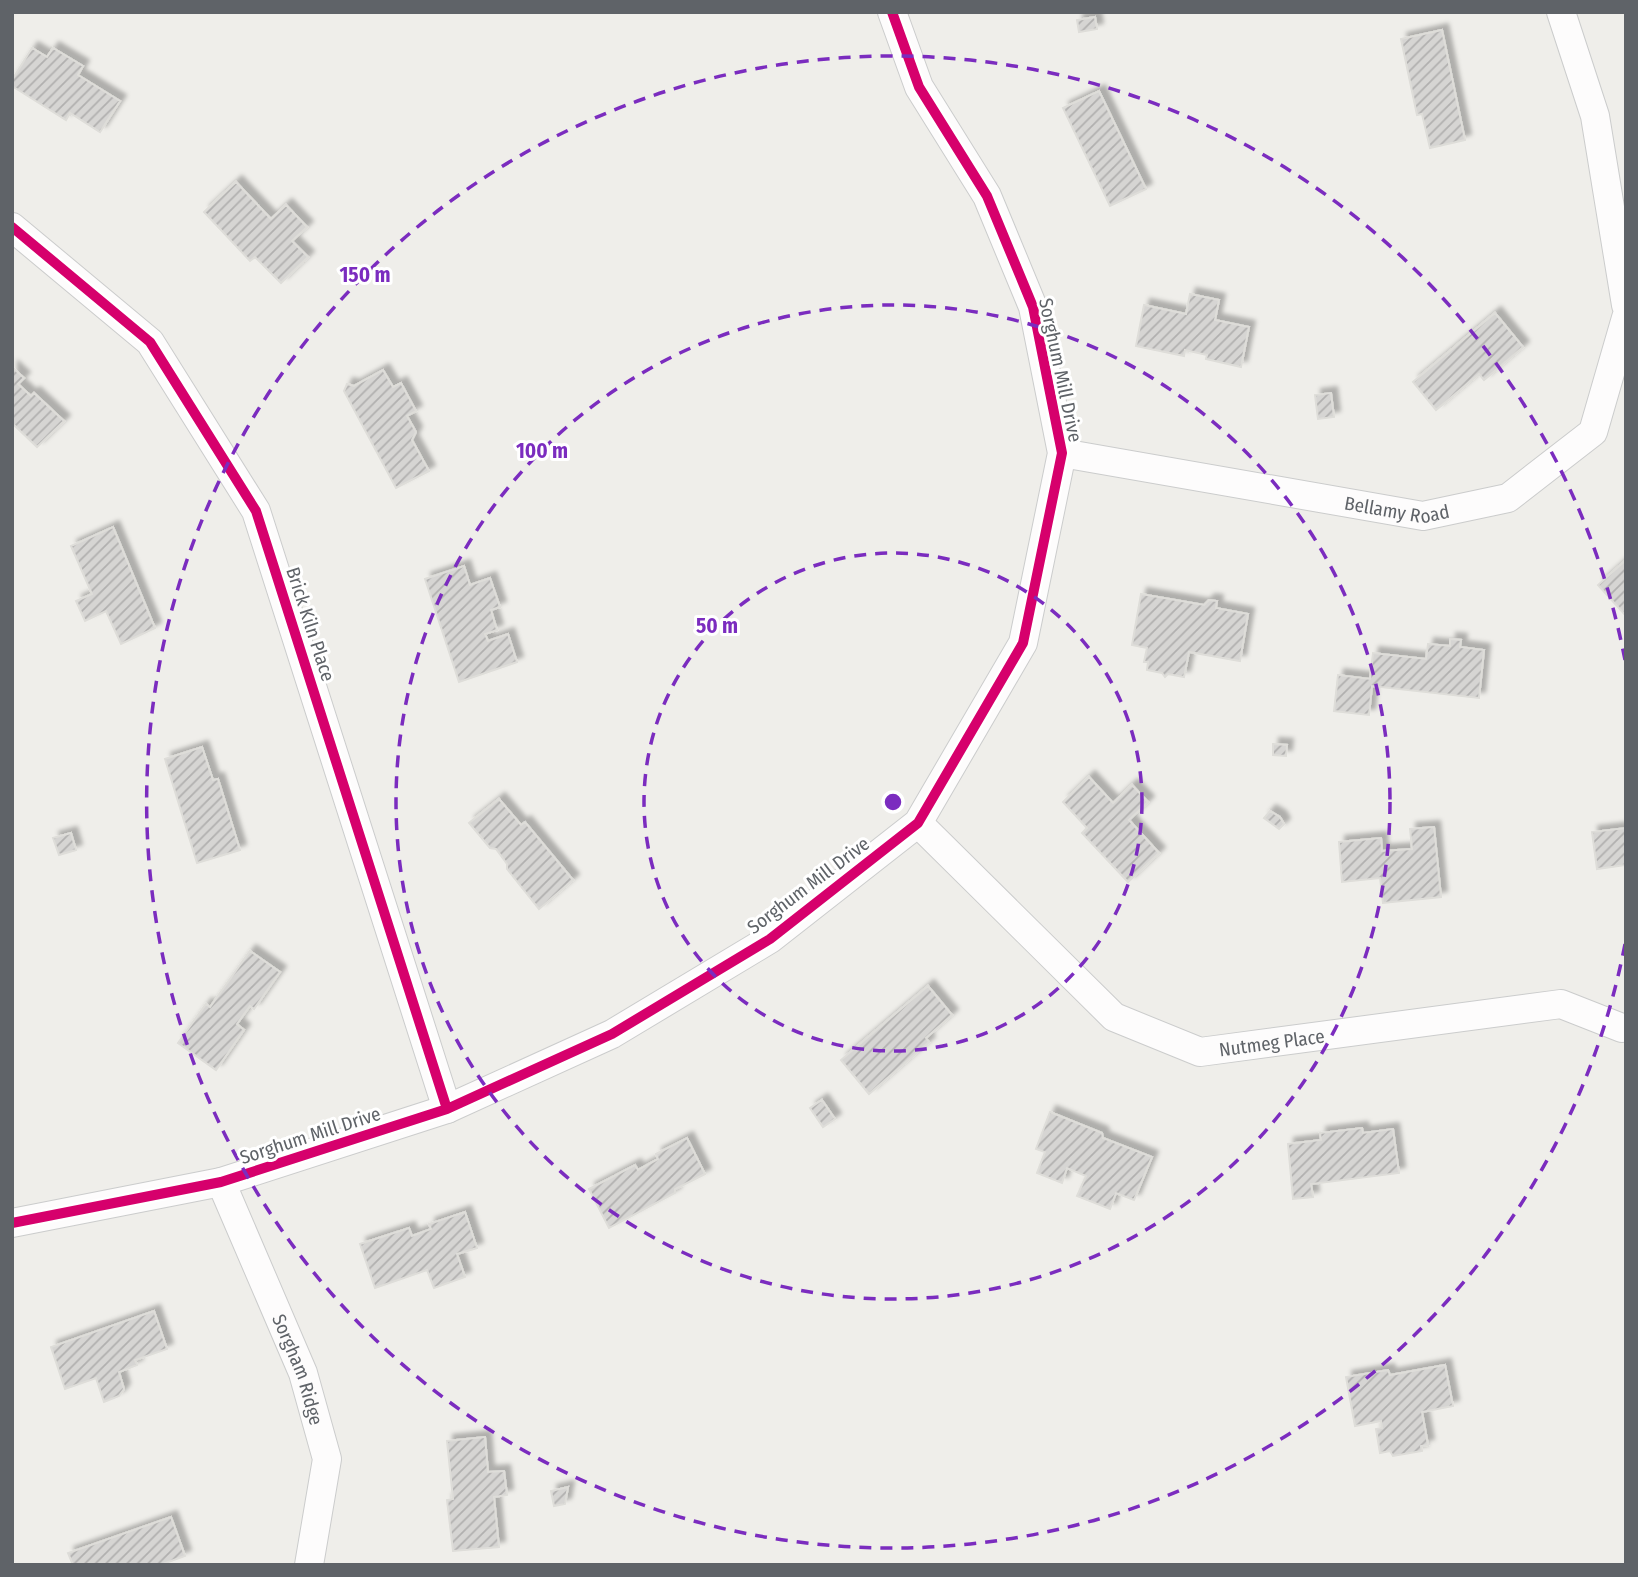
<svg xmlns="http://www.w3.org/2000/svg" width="1638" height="1577" font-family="'Fira Sans Condensed',sans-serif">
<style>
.building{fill:url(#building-hatch);stroke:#deddd9;stroke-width:2;filter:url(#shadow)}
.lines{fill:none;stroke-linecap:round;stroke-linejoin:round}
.street-casing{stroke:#cbcccc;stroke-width:30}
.street{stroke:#fdfcfc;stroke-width:28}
.cycleway-casing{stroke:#fff;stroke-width:15}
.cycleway{stroke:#d6006c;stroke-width:10}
.ring{fill:none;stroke:#7b2cbf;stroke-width:3.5;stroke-dasharray:12 9}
.labels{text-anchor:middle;stroke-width:6;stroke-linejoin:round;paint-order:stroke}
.street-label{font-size:19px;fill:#5f6368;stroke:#fff}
.centre{fill:#7b2cbf;stroke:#fff;stroke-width:3.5}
.ring-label{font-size:21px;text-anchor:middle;font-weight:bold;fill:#7b2cbf;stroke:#fff;stroke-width:6;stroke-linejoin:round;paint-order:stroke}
</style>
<defs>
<pattern id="building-hatch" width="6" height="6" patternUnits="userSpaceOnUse" patternTransform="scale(1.75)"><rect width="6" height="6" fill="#d6d5d3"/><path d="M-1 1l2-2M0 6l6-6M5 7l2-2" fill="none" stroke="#b1b0af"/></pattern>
<filter id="shadow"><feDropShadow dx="6" dy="-6" stdDeviation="2" flood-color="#0004"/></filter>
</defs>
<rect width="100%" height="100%" fill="#efeeea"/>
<path class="building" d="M1095 17 1097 29 1079 32 1077 20Z
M1442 30 1465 140 1430 148 1422 114 1417 115 1401 39Z
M32 48 47 57 53 48 83 66 78 75 120 101 100 132 70 113 66 120 12 86V80Z
M1099 91 1146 189 1110 206 1063 108Z
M236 182 271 219 286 205 307 227 292 241 308 257 281 283 255 257 250 261 204 212Z
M1190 294 1219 300 1215 320 1249 327 1241 367 1206 359 1207 355 1185 350 1184 356 1136 346 1144 305 1186 314Z
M1495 313 1523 347 1484 380 1479 374 1436 410 1413 382Z
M12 367 24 378 18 384 31 396 34 393 64 421 37 447 12 423Z
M383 370 393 387 401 383 416 411 407 416 416 432 412 440 429 471 396 488 344 391 347 384 354 386Z
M1331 393 1334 417 1318 419 1315 395Z
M113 527 155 628 121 644 106 611 85 621 76 601 92 594 71 546Z
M1626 560V616L1598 585Z
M464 566 470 585 490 578 500 607 491 610 497 630 485 634 488 641 508 634 517 662 459 682 425 579Z
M1141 594 1204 605 1209 600 1217 601 1216 608 1248 614 1240 661 1189 652 1184 677 1168 674 1165 677 1162 673 1147 670 1148 662H1144L1147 648 1132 645Z
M1450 639 1461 640 1460 647 1484 650 1479 698 1372 686 1369 715 1334 711 1338 675 1370 679 1373 653 1426 659 1428 644 1450 646Z
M1273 744 1287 745 1286 756 1273 755Z
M202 747 213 780 218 779 240 850 197 863 165 759Z
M1089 777 1113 803 1132 785 1148 802 1129 820 1159 853 1128 882 1082 833 1087 828 1063 802Z
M499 799 521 825 525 822 573 880 539 909 507 869V864L496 849 490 848 469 823Z
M1270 811 1280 817 1284 824 1279 829 1264 818Z
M1434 827 1441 897 1383 903 1380 878 1342 882 1339 842 1381 838 1382 851 1412 849 1410 829Z
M1626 828V865L1597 869 1592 832Z
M71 833 76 850 59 855 53 838Z
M250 951 280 972 254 1009 250 1006 237 1024 244 1030 216 1070 178 1043 206 1004 210 1007Z
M928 986 952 1015 926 1038 929 1042 869 1094 841 1060Z
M822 1100 835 1119 823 1127 810 1108Z
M1050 1112 1102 1133 1103 1138 1152 1157 1134 1200 1116 1193 1110 1209 1077 1196 1086 1176 1067 1168 1062 1183 1037 1173 1045 1152 1036 1149Z
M1362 1128 1363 1133 1393 1129 1399 1173 1311 1184 1313 1197 1293 1199 1288 1144 1321 1140 1320 1133Z
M687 1138 705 1174 675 1189V1193L609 1228 589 1189 635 1165 638 1170 658 1159 656 1154Z
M465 1212 477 1248 457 1254 465 1277 434 1288 427 1270 375 1288 360 1244 409 1228 412 1236 431 1229 429 1224Z
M154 1311 167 1349 135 1360 137 1365 119 1372 124 1389 119 1396 104 1402 96 1378 65 1389 51 1347Z
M1445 1365 1453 1406 1422 1412 1428 1445 1421 1446 1422 1451 1393 1456 1390 1451 1380 1453 1376 1429 1382 1428 1381 1421 1355 1426 1346 1377 1388 1370 1390 1375Z
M485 1437 488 1472 504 1471 507 1495 494 1497 499 1547 453 1551 447 1500 453 1499 447 1441Z
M568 1487 565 1504 554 1506 551 1491Z
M171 1517 185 1556 160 1565H73L68 1553Z"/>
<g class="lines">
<g class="street-casing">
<g id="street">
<path d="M1561 12 1595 116 1626 305"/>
<path d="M12 227 150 342 256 511 447 1109"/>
<path id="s1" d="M1062 453 1423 516 1508 498 1593 432 1626 318"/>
<path id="s2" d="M918 823 1114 1017 1200 1052 1561 1004 1622 1028"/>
<path id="s3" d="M221 1182 303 1373 327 1459 309 1565"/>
<path d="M12 1223 221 1182 447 1109 612 1034 770 939 918 823 1023 643 1062 453 1033 307 987 196 919 87 892 12"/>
</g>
</g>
<use href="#street" class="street"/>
<g class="cycleway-casing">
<path id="cycleway" d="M12 227 150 342 256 511 447 1109
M12 1223 221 1182 447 1109 612 1034 770 939 918 823 1023 643 1062 453 1033 307 987 196 919 87 892 12"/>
</g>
<use href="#cycleway" class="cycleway"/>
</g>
<g class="ring">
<circle cx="893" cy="802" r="249"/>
<circle cx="893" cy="802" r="497"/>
<path d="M1625 944A746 746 0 1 1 1625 660"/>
</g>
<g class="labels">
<g class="street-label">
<text transform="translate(1061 370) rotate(78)" y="7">Sorghum Mill Drive</text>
<text dy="7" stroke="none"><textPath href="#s1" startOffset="340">Bellamy Road</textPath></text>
<text transform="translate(311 624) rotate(72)" y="7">Brick Kiln Place</text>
<text transform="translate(808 885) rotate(-37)" y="7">Sorghum Mill Drive</text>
<text dy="7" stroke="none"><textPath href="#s2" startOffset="441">Nutmeg Place</textPath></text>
<text transform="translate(310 1135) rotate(-18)" y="7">Sorghum Mill Drive</text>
<text dy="7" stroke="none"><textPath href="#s3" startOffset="203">Sorgham Ridge</textPath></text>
</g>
</g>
<circle cx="893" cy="802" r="10" class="centre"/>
<g class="ring-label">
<text x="365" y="282">150 m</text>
<text x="542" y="458">100 m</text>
<text x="717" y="633">50 m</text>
</g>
<rect width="1638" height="1577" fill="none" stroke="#5f6368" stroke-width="28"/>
</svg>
